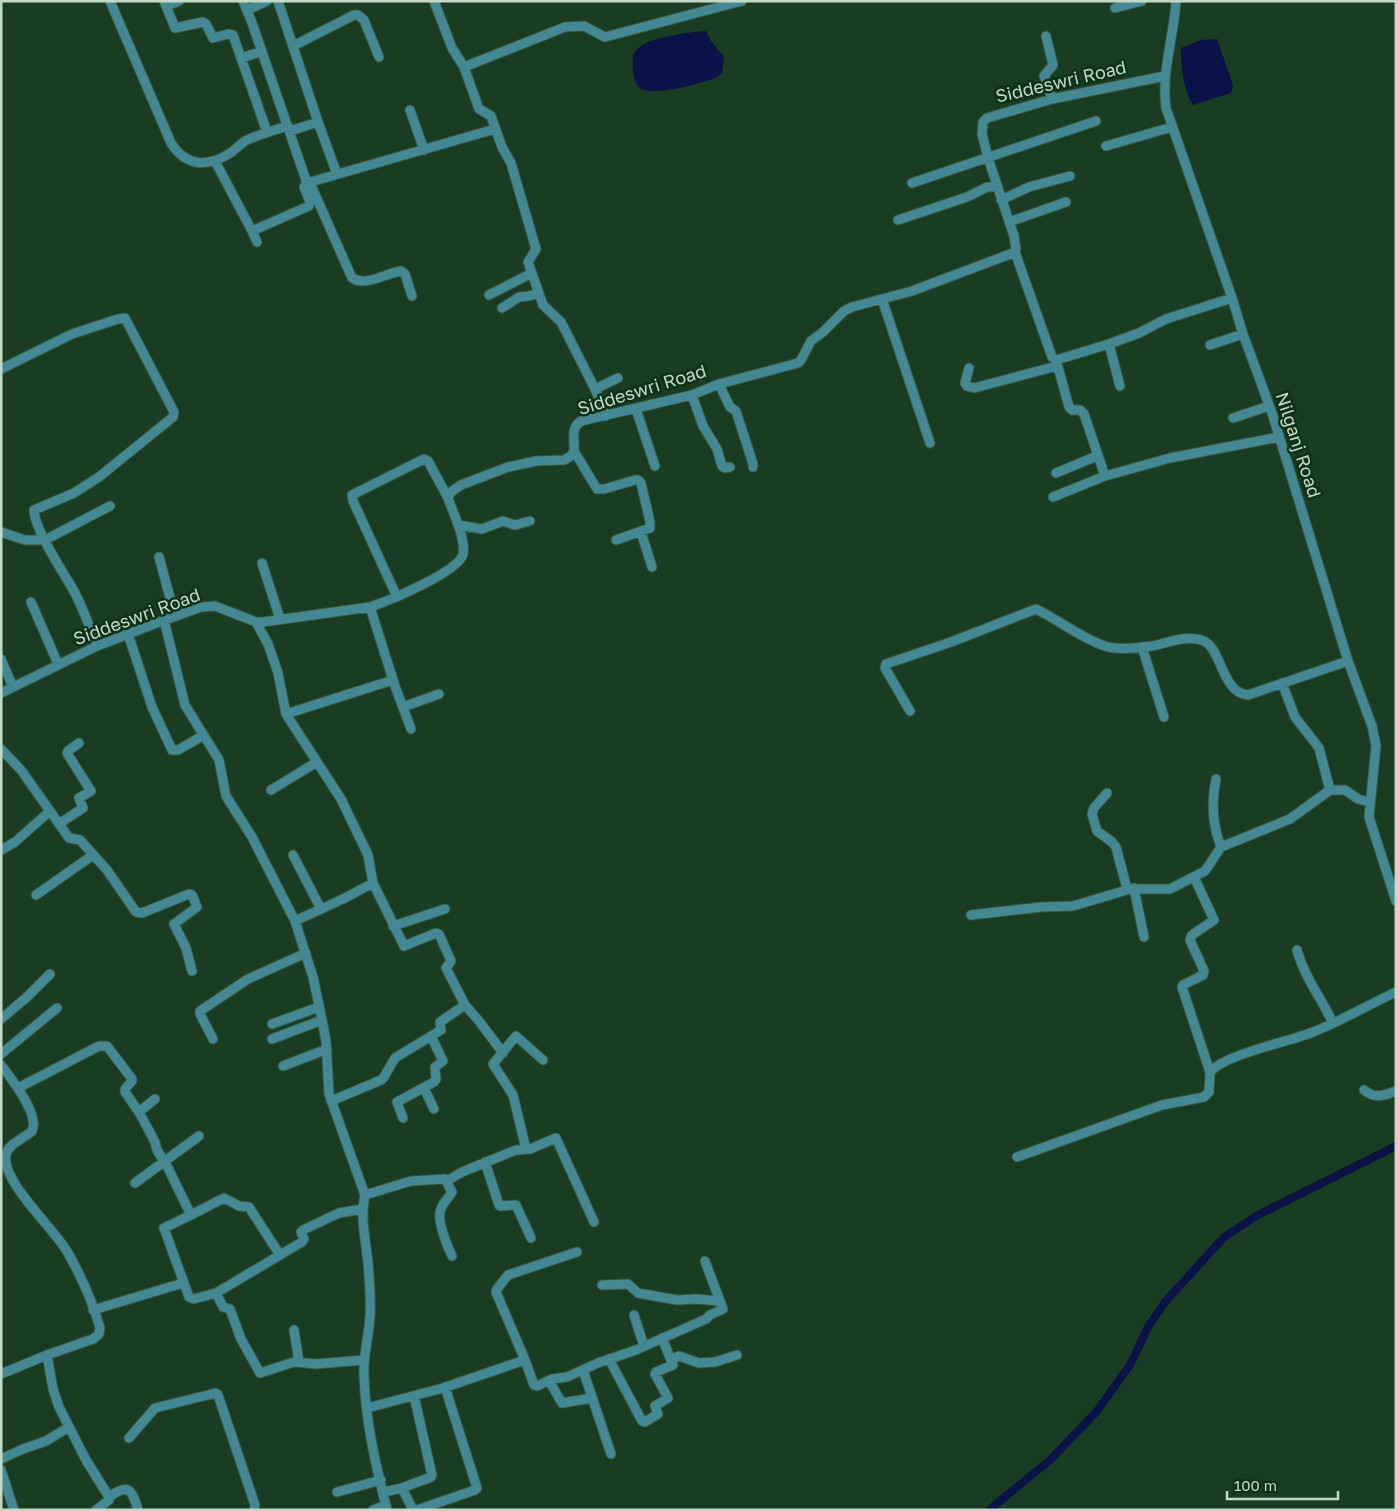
<svg xmlns="http://www.w3.org/2000/svg" width="1397" height="1511" font-family="'Golos Text',sans-serif">
<style>
.water{fill:#0b1247}
.lines{fill:none;stroke-linecap:round;stroke-linejoin:round}
.canal{stroke:#0b1247;stroke-width:8}
.minor-casing{stroke:#385840;stroke-width:11}
.minor{stroke:#448893;stroke-width:9}
.labels{text-anchor:middle;stroke-width:5;stroke-linejoin:round;paint-order:stroke}
.street-label{font-size:18px;fill:#c4d8c7;stroke:#0d3218}
</style>
<rect width="100%" height="100%" fill="#193c22"/>
<path class="water" d="M706 31 711 41 724 57 722 73C719 75 717 78 713 79 698 84 653 97 640 88 631 81 633 64 633 54 635 52 638 48 641 46 653 37 691 32 706 31Z
M1217 39 1233 85 1231 93 1193 105C1183 88 1181 68 1181 48L1201 40Z"/>
<g class="lines">
<path class="canal" d="M989 1510 1050 1460 1097 1411 1130 1365 1148 1327 1165 1302 1224 1237 1258 1215 1396 1146"/>
<g class="minor-casing">
<path id="minor" d="M110 1 171 143C187 168 209 167 232 152 237 148 241 143 247 140 260 134 275 130 288 126
M164 1 175 28 203 22 206 24 213 38 228 34 233 35 267 132
M243 1 251 20 307 183
M278 1 318 122 337 174
M434 1 452 48 464 67 479 109 491 116 502 147 511 163 536 249 528 262 543 305 561 322 595 389 606 416
M1176 1C1174 37 1161 71 1166 108L1232 298 1243 334 1272 413 1348 661 1372 726 1376 746 1369 817 1396 901
M166 6 179 1
M1115 8 1142 1
M247 10 267 1
M1046 36 1053 65 1044 76 1052 99
M293 46 354 15H358L364 20 379 57
M242 58 262 51
M464 67 565 27 584 26 605 37 742 1
M410 110 424 150
M290 131 318 122
M1106 146 1172 127
M215 161 252 231
M310 183 352 278C366 287 386 273 401 271L405 274 412 296
M912 183 1096 121
M1001 200 1029 187 1070 176
M898 220 967 197 987 187H997
M1009 222 1066 202
M257 242 252 231 309 206 310 202 304 187 307 183 495 129
M1015 252 1052 357 1056 360 1109 344 1139 333 1166 319 1232 298
M489 295 532 273
M882 299 930 443
M502 308 519 297 529 296 539 293
M1109 344 1120 386
M1210 345 1243 334
M1056 360 1069 407 1072 410H1080L1084 414 1105 476 1170 458 1279 437
M969 368 965 383 967 386 974 388 1057 366
M1 369 72 334 118 319 125 318 174 412 173 417 99 477 74 493 34 510C34 529 65 575 75 593 84 610 90 629 97 646
M719 384 730 407 736 411 753 464V467
M595 389 618 378
M692 395 703 426 717 449 722 466 725 468 730 467
M636 409 655 466
M1233 418 1269 406
M574 451 597 489H604L635 480H638L641 483 650 522V528L616 540
M1056 473 1097 456
M1053 497 1105 476
M458 525 482 529 503 521 515 525 530 521
M1 532 25 540H45L110 506
M641 532 652 567
M159 557 175 616
M262 563 280 619
M397 597 353 501 352 495 424 459 428 461 448 498
M31 602 58 664
M370 607 395 686 411 729
M164 620 185 705 219 760 226 796 252 837 295 921
M256 622 268 644 278 673 286 714 341 799 368 855 373 883 345 898 295 921 313 977 322 1020 326 1041 329 1094 365 1195C359 1222 368 1248 369 1275 370 1289 371 1303 370 1317 369 1336 363 1355 364 1374 365 1420 376 1466 387 1510
M128 634 152 707 172 750H178L204 735
M1142 647 1164 717
M1 659 13 687
M1282 683 1295 717 1319 748 1330 790
M1 693 97 646 154 624 201 607 215 606 256 622H263L370 607C388 601 459 572 463 554 466 538 453 513 448 498L451 492 461 485 508 467 536 461 564 460 571 456 574 451C575 440 570 428 581 421L692 395 719 384 798 363 801 360 811 341 823 332 844 311 852 307 912 291 1013 253 1016 249 1014 236 988 158 982 134 983 122 987 118 1052 99 1165 76
M403 707 439 694
M910 711 885 668 886 664 951 642 1036 609C1057 619 1093 646 1114 648 1126 649 1140 648 1152 646 1167 643 1189 634 1204 641 1222 650 1222 693 1248 695L1348 661
M286 714 393 680
M1 749 21 770 69 838 80 840 107 870 136 912 142 913 189 894 192 895 197 907 174 924 186 948 192 971
M1216 779C1211 803 1212 824 1221 847
M271 790 317 762
M1107 793 1094 808 1092 814 1097 831 1112 842 1116 847 1127 889
M59 824 83 808 79 798 91 791 67 753 68 751 79 743
M1 850 15 842 50 811
M293 855 321 909
M1194 877 1214 920 1192 935 1190 940 1204 971 1203 975 1183 985 1182 987 1210 1072
M1134 888 1144 937
M36 895 93 855
M971 915 1041 907 1073 906 1130 889H1170L1205 871 1221 847 1290 819 1330 790H1345L1358 799 1370 802
M393 926 445 909
M1297 950C1304 976 1321 998 1333 1023
M465 1005 479 1021 503 1053
M1 1019 27 997 50 974
M272 1024 319 1007
M213 1039 200 1014V1011L248 979 306 953
M272 1039 322 1020
M1 1054 57 1008
M1 1065C11 1078 40 1115 32 1131 25 1138 9 1143 6 1154 0 1181 55 1229 68 1253 81 1276 93 1303 100 1328L99 1334 93 1339 47 1355 1 1374
M283 1066 327 1049
M18 1088 99 1046H107L132 1079V1081L125 1089V1092L139 1112 155 1142 157 1150 167 1166 191 1215 164 1228 189 1297 194 1299 216 1293 223 1307 230 1309 241 1339 260 1373 294 1362 316 1364 364 1360
M424 1088 434 1109
M1364 1090C1375 1099 1383 1096 1396 1091
M331 1101 381 1080 384 1077 395 1058 441 1030 440 1022 465 1005 446 968 451 961 439 934 436 933 404 946 373 883
M139 1112 155 1099
M403 1118 397 1102 434 1082 436 1079 435 1067 443 1061 431 1036
M526 1149 513 1095 493 1064 516 1036 543 1060
M1017 1157 1162 1105 1204 1097 1209 1092 1210 1072C1225 1054 1289 1042 1313 1032 1341 1021 1368 1005 1396 992
M485 1162 499 1205 500 1206 516 1205 531 1238
M447 1181 462 1172 516 1150 530 1149 556 1138 594 1222
M135 1183 199 1136
M365 1195 411 1181 445 1179 452 1192C449 1198 443 1202 441 1209 436 1220 447 1245 452 1256
M191 1215 224 1198 239 1206 249 1207 280 1255
M602 1285 628 1284 638 1293 677 1300 696 1299 720 1301
M216 1293 302 1242 304 1239 301 1232 303 1230 339 1213 362 1209
M93 1310 183 1283
M634 1315 644 1346
M294 1330 299 1362
M47 1355 53 1389 59 1407 86 1460 109 1497C128 1483 132 1489 138 1510
M609 1359 642 1421 645 1422 658 1414 655 1406 668 1398 655 1374 656 1372 673 1365 662 1338
M525 1360 496 1292 497 1289 508 1275 577 1252
M671 1360 679 1356 699 1363 715 1362 737 1355
M583 1370 611 1454
M549 1381 562 1403 592 1398
M367 1408 443 1388 525 1360 534 1385 537 1386 552 1379 567 1377 598 1363 636 1350 706 1319 710 1315 723 1309 705 1261
M129 1438 155 1408 216 1393 218 1395 255 1505 254 1510
M1 1459 23 1449 46 1441 69 1427
M1 1470 14 1510
M402 1488 431 1477 432 1475 414 1396
M337 1492 381 1480
M384 1492 402 1488 412 1508 415 1510
M96 1510 109 1500
M373 1510 386 1505
M417 1510 475 1490 477 1488 445 1387"/>
</g>
<use href="#minor" class="minor"/>
</g>
<g class="labels">
<g class="street-label">
<text transform="translate(1061 82) rotate(-13)" y="6">Siddeswri Road</text>
<text transform="translate(642 390) rotate(-17)" y="6">Siddeswri Road</text>
<text transform="translate(1298 445) rotate(72)" y="6">Nilganj Road</text>
<text transform="translate(137 617) rotate(-20)" y="6">Siddeswri Road</text>
</g>
</g>
<rect width="1397" height="1511" fill="none" stroke="#c4d8c7" stroke-width="5"/>
<path d="M1227 1491v8h111v-8" fill="none" stroke="#c4d8c7" stroke-width="2.5"/>
<text x="1234" y="1491" font-size="15" fill="#c4d8c7" stroke="#0d3218" stroke-width="4" paint-order="stroke">100 m</text>
</svg>
